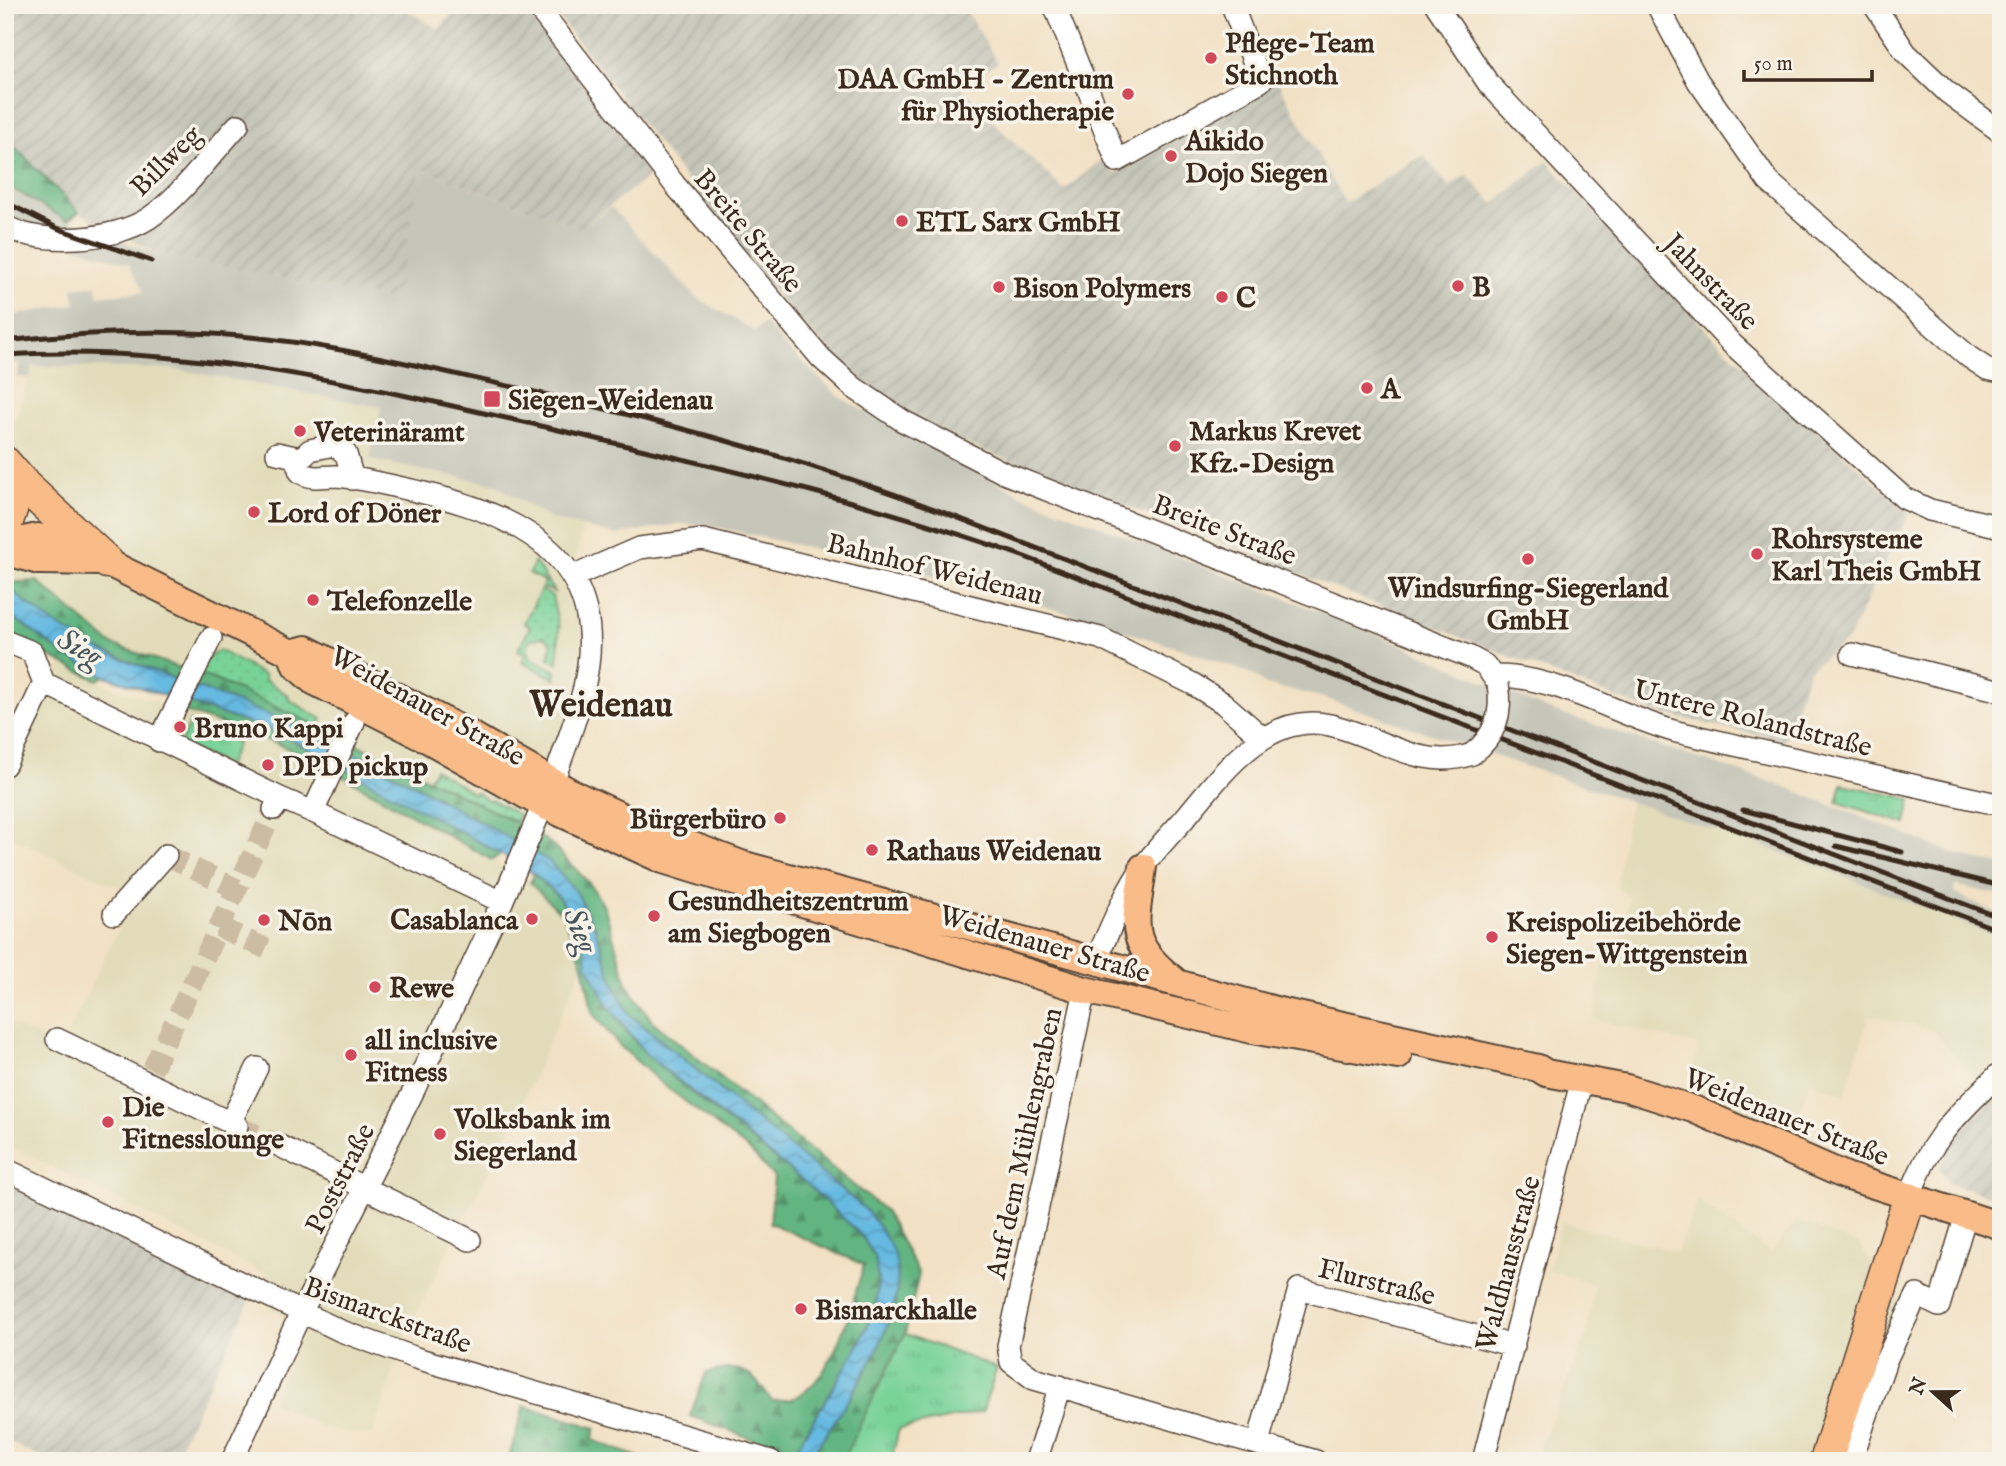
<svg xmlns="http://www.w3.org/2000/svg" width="2006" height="1466" font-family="'IM FELL English',serif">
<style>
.built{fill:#e2dcba}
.industrial{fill:url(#industrial-furrows)}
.railway{fill:#c5c5b8}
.grass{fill:url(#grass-dots);stroke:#5a7e5c;stroke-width:2}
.forest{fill:url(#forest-firs);stroke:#4e7050;stroke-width:2}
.park{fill:url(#park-tufts);stroke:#5a7e5c;stroke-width:2}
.water{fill:url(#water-waves);stroke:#507280;stroke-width:2}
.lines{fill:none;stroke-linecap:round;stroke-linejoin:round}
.minor-tunnel{stroke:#cdbca4;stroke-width:21;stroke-dasharray:21 10;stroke-linecap:butt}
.minor-casing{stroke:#564537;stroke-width:24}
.major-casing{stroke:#564537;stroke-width:30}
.highway-casing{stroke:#564537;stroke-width:35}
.minor{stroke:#fff;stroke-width:21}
.major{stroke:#f9bc89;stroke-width:26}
.highway{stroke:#f9bc89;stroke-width:32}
.rail{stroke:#3b2a1e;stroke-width:5}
.minor-bridge-casing{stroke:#564537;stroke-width:24;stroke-linecap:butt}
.minor-bridge{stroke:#fff;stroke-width:21}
.poi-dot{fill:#d1495b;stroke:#f7f3e8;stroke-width:2.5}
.labels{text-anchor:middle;stroke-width:7;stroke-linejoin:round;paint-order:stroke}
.poi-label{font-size:28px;font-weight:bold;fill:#3b2a1e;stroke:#f7f3e8;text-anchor:start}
.street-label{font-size:28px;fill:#3b2a1e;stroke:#f7f3e8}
.water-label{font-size:30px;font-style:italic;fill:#485559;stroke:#f7f3e8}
.district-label{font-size:35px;font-weight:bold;fill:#3b2a1e;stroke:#f7f3e8}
</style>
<defs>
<pattern id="industrial-furrows" width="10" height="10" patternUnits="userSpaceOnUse" patternTransform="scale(1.75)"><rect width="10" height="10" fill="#c5c5b8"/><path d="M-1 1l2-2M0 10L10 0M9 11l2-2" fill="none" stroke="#aaa99e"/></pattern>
<pattern id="grass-dots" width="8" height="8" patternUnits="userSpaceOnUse" patternTransform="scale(1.75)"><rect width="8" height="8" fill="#79d399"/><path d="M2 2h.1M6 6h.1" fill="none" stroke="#6ab583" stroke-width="1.8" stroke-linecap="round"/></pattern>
<pattern id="forest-firs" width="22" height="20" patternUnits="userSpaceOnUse" patternTransform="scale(1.75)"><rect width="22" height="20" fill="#62b581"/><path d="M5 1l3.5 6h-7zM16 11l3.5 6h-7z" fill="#529369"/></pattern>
<pattern id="park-tufts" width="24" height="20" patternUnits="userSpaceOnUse" patternTransform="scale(1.75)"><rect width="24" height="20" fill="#79d399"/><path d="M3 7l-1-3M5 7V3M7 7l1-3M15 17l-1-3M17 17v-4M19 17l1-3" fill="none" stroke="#6ab583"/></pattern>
<pattern id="water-waves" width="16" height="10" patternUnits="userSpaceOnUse" patternTransform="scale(1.75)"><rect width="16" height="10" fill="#66bae2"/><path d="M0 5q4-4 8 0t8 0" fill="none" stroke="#5597b7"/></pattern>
</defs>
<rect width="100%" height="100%" fill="#f7f3e8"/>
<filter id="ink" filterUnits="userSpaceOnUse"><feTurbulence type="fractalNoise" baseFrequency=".0143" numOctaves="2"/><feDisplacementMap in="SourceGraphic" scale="14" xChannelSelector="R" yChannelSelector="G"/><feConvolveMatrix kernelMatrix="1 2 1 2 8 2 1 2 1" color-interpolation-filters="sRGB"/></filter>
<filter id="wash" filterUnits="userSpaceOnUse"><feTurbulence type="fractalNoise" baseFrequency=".00686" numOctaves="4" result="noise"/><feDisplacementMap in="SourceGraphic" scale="28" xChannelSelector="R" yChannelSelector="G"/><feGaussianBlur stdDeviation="1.57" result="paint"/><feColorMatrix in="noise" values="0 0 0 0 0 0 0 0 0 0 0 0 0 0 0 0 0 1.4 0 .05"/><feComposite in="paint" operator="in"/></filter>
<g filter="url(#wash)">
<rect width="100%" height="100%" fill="#f2e1c5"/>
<path class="built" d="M31 366 175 369 382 407 371 460 495 484 550 519 583 527 572 577 581 619 580 669 559 736 519 824 332 732 215 680 111 644 37 581 5 583V449L30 378Z
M62 663 112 687 265 739 318 762 530 883 563 915 583 965 514 1121 408 1329 372 1436 325 1428 271 1402 305 1326 268 1308 283 1283 5 1143V1021L61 1047 135 895 5 834V780Z
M1630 802 1797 858 2001 938V1055L1976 1081 1933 1030 1869 1015 1845 1095 1811 1082 1790 1136 1687 1090 1699 1046 1594 1019 1604 959 1618 960 1629 897 1616 887Z
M1698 1201 1771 1253 1796 1221 1859 1244 1906 1310 1850 1461H1534L1586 1337 1594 1284 1548 1270 1561 1222 1677 1252Z"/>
<path class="industrial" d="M5 5H398L438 29 461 5H522L651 174 581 228 421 169 397 301 159 254 79 212 5 137Z
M549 5H963L998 63 960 85 1000 129 1064 190 1105 158 1114 174 1276 79 1345 203 1423 155 1449 187 1466 175 1494 204 1547 161 1719 343 1909 513 1848 639 1809 669 1784 741 1650 711 957 440 913 416 878 393 824 346 783 303Z
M2001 1089V1198L1950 1184 1939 1168 1955 1137Z
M5 1181 250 1300 172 1461H47L5 1440Z"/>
<path class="railway" d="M420 169 581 228 611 207 696 297 754 331 765 323 787 348 841 398 1023 496 1382 636 1546 709 1786 787 1957 855 2001 865V895L1955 885 1954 893 2001 915V938L1797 858 1318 696 1266 685 1252 674 1182 649 989 589 709 525 678 524 617 535 550 519 495 484 370 460 381 407 175 369 32 366 30 378 18 377 19 362 5 364V321L15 319V315L76 304 73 288 97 285 98 296 144 292 129 264 77 247 5 215V188L87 229 159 254 396 301Z"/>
<path class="grass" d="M535 562 554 592 545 588 543 591 552 596 559 627 558 663 549 658 552 643 544 636 530 640 527 649 531 658 556 671 555 679 522 662 526 655 518 650 530 627 524 623 545 582 529 573Z
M219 650 265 676 264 679 289 696 288 699 322 719 318 726 195 673 198 666Z
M435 769 474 794 476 792 489 801 491 799 519 815 515 822 429 779Z"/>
<path class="forest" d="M5 137 79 212 67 220 5 185Z
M37 581 111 644 215 680 332 732 519 824 549 842 589 883 604 906 628 986 652 1021 885 1211 919 1274 905 1334 843 1459 809 1461 870 1359 884 1235 866 1210 629 1014 613 982 596 930 577 893 549 862 413 784 302 728 100 650 51 622 5 586V583Z
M5 611 66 656 105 676 97 680 5 635Z
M183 701 270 730 322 755 318 761 265 739 179 710Z
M345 768 501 854 492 860 341 775Z
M534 874 557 895 573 919 585 947 587 966 622 1027 647 1055 688 1090 808 1185 862 1236 875 1257 878 1280 876 1308 858 1346 793 1454 690 1416 706 1373C744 1363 750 1371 772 1401 779 1400 788 1401 794 1398 835 1380 851 1305 864 1265L770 1223 774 1177 749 1150 661 1083 619 1045 593 1014 583 965 563 915 530 883Z
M524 1406 596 1428 592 1440 649 1461H587L555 1455 543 1461H508Z"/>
<path class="park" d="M190 721 238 742 228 765 180 744Z
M1842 784 1911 799 1906 824 1837 802Z
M905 1334 997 1368 982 1412 899 1429 891 1461 843 1459Z"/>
<path class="water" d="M5 586 51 622 100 650 302 728 413 784 549 861 577 893 596 930 613 982 629 1014 866 1210C877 1225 892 1243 896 1261 909 1323 840 1411 808 1461H789L858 1346 876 1308 878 1280 875 1257 862 1236 808 1185 647 1055 609 1007 587 965 585 947 573 919 557 895 534 874 501 854 302 745 270 730 105 676 66 656 5 611Z"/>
</g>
<g filter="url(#ink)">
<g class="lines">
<path class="minor-tunnel" d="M166 855 237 889
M219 927 269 950
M152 1070 274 809
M237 1126 280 1146"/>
<g class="minor-casing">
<path id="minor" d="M536 5 675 185 821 358 853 387 903 421 1004 473 1470 657 1485 665 1498 684
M1054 5 1117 161 1261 81 1232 5
M1436 5 1488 83 1732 344 1904 498 1930 510 2001 527
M1657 5 1698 81 1768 181 1969 357 1987 369 2001 372
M1874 5 1906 53 1947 92 2001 132
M5 226C42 246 114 241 149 218 181 197 212 153 238 125
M277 453 300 458
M353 479 346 454 334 445 310 450 297 463 300 472C313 480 321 476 335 476 353 477 375 482 393 486 490 506 604 541 588 665 583 704 566 745 553 782
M572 577 639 548 703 540 1100 638 1193 684 1223 703 1263 738
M5 641 32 652 44 683
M1852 654 2001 691
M1494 676C1557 675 1617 716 1677 732L2001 805
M44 683 280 798
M159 741 211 638
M5 765 44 683
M274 809 280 798 313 812 354 722
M313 812 502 902
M114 914 166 855
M1095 962C1110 930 1123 895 1143 867 1156 849 1171 834 1185 818 1221 775 1266 711 1330 725 1379 736 1421 772 1472 754
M1085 990 1008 1346 1011 1362 1034 1379 1316 1461
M57 1039 237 1126
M230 1123 257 1068
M280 1146 470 1240
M5 1169 341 1331 416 1358 771 1461
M1909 1199C1930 1137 1956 1116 2001 1072
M1258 1443 1299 1289 1514 1346
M232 1461 301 1313 413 1092 502 902 543 805
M1036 1461 1060 1386
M1483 1461 1582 1079
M1851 1461 1886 1360 1917 1295 1939 1306 1966 1215"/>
</g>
<g class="major-casing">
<path id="major" d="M5 544 38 537 66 542 291 653 306 649 466 732 572 793 651 830 741 864 1279 1011 1538 1068 1546 1073 1627 1088 1693 1109 1846 1176 2001 1226
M5 551 39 561 102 562
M291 653 296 666 313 681 425 738 543 805 663 860 1085 990 1252 1030 1398 1056
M1143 867C1136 924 1124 941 1174 980"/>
</g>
<g class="highway-casing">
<path id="highway" d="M5 463 25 486 107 562
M5 527 16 495 14 475
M1826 1461 1909 1199"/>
</g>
<use href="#minor" class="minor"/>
<use href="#major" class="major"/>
<use href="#highway" class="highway"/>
<path class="rail" d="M5 202 59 229 151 261
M5 341C93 331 181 328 269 339 352 349 432 369 513 387 661 421 797 457 940 511L2001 918
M5 355C192 343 374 388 554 429 713 466 871 501 1025 557L2001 931
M1743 810 1902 852
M1836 846 2001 886"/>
<g class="minor-bridge-casing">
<path id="minor-bridge" d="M1472 754C1496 736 1503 712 1498 684"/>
</g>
<use href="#minor-bridge" class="minor-bridge"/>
</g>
</g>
<g class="poi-dot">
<circle cx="1211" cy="58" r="7"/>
<circle cx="1128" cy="94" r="7"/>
<circle cx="1171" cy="156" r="7"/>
<circle cx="902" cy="221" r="7"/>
<circle cx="1458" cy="286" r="7"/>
<circle cx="999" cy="287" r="7"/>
<circle cx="1222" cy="297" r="7"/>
<circle cx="1367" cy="388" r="7"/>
<rect x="483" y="390" width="18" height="18" rx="3.5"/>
<circle cx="300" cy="431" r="7"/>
<circle cx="1175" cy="446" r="7"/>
<circle cx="254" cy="512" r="7"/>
<circle cx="1757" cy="554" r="7"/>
<circle cx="1528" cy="559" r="7"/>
<circle cx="313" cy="600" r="7"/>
<circle cx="180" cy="727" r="7"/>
<circle cx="268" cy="765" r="7"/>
<circle cx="780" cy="818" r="7"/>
<circle cx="872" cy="850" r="7"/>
<circle cx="654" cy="916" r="7"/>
<circle cx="532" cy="919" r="7"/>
<circle cx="264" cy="920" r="7"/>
<circle cx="1492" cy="937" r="7"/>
<circle cx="375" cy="987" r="7"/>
<circle cx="351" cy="1055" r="7"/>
<circle cx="108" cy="1122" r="7"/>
<circle cx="440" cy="1134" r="7"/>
<circle cx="801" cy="1309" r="7"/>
</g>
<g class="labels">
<g class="poi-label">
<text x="1225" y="52">Pflege-Team<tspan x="1225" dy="32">Stichnoth</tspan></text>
<text x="1114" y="88" text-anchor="end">DAA GmbH - Zentrum<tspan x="1114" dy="32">für Physiotherapie</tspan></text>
<text x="1185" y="150">Aikido<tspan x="1185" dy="32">Dojo Siegen</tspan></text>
<text x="916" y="231">ETL Sarx GmbH</text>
<text x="1472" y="296">B</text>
<text x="1013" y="297">Bison Polymers</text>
<text x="1236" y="307">C</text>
<text x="1381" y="398">A</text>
<text x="508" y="409">Siegen-Weidenau</text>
<text x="1189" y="440">Markus Krevet<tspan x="1189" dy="32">Kfz.-Design</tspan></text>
<text x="314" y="441">Veterinäramt</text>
<text x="268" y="522">Lord of Döner</text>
<text x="1771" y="548">Rohrsysteme<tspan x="1771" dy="32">Karl Theis GmbH</tspan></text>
<text x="1528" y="597" text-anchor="middle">Windsurfing-Siegerland<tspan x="1528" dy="32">GmbH</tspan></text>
<text x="327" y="610">Telefonzelle</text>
<text x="194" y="737">Bruno Kappi</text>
<text x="282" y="775">DPD pickup</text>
<text x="766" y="828" text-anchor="end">Bürgerbüro</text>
<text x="886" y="860">Rathaus Weidenau</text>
<text x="668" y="910">Gesundheitszentrum<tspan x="668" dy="32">am Siegbogen</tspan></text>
<text x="518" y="929" text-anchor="end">Casablanca</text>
<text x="278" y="930">Nōn</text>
<text x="1506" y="931">Kreispolizeibehörde<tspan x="1506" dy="32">Siegen-Wittgenstein</tspan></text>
<text x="389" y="997">Rewe</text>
<text x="365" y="1049">all inclusive<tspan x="365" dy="32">Fitness</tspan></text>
<text x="122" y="1116">Die<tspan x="122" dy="32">Fitnesslounge</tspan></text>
<text x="454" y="1128">Volksbank im<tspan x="454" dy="32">Siegerland</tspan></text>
<text x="815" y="1319">Bismarckhalle</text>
</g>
<g class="street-label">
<text transform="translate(165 160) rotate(-45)" y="10">Billweg</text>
<text transform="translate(749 230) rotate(50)" y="10">Breite Straße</text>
<text transform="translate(1712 281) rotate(46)" y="10">Jahnstraße</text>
<text transform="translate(1225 529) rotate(21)" y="10">Breite Straße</text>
<text transform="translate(935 568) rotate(14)" y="10">Bahnhof Weidenau</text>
<text transform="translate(428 705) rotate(29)" y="10">Weidenauer Straße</text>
<text transform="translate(1753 717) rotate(14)" y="10">Untere Rolandstraße</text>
<text transform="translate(1045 943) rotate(16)" y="10">Weidenauer Straße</text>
<text transform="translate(1787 1116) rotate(22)" y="10">Weidenauer Straße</text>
<text transform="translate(1023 1143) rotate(-78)" y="10">Auf dem Mühlengraben</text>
<text transform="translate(339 1178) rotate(-63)" y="10">Poststraße</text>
<text transform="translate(1507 1263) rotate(-75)" y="10">Waldhausstraße</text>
<text transform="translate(1377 1281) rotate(14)" y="10">Flurstraße</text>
<text transform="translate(388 1314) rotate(20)" y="10">Bismarckstraße</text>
</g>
<g class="water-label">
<text transform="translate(80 647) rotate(29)" y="10">Sieg</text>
<text transform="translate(581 930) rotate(67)" y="10">Sieg</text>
</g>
<g class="district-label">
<text x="601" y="716">Weidenau</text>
</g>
</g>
<rect width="2006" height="1466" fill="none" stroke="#f7f3e8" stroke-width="28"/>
<g transform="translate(1933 1392) rotate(291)" stroke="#f7f3e8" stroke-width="5" paint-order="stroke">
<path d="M0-5L12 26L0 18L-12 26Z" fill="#3b2a1e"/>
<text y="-10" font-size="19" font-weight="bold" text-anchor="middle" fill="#3b2a1e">N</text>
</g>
<path d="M1744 70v10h128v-10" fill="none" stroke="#3b2a1e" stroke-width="3.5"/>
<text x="1754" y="70" font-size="21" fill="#3b2a1e" stroke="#f7f3e8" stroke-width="5" paint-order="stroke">50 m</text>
</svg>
